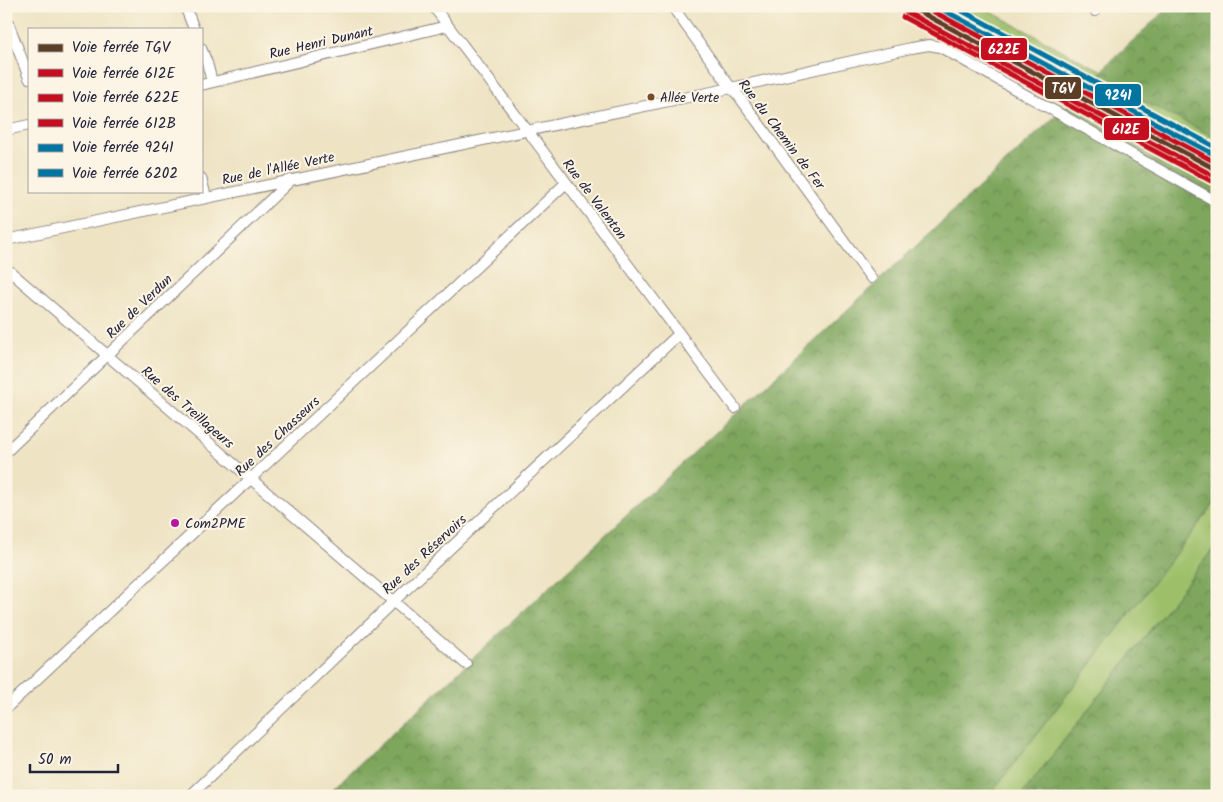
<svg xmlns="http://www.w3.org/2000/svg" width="1223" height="802" font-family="Kalam,sans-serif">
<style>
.green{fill:#9dbf69;stroke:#607052}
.forest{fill:url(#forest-crowns);stroke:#50644c}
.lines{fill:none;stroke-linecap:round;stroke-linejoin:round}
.minor-casing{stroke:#88827f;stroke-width:12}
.minor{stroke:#fff;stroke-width:10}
.rail-1-casing{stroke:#fcf5e5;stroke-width:9}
.rail-2-casing{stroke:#fcf5e5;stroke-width:9}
.rail-3-casing{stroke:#fcf5e5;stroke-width:9}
.rail-4-casing{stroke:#fcf5e5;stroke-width:9}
.rail-5-casing{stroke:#fcf5e5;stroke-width:9}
.rail-6-casing{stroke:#fcf5e5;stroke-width:9}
.rail-1{stroke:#5c3e26;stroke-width:5}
.rail-2{stroke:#c50e1f;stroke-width:5}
.rail-3{stroke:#c50e1f;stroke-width:5}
.rail-4{stroke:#c50e1f;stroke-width:5}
.rail-5{stroke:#0075a1;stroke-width:5}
.rail-6{stroke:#0075a1;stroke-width:5}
.bus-dot{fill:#7a4b2a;stroke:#fcf5e5;stroke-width:2}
.poi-dot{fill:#b5179e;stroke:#fcf5e5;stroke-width:2}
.labels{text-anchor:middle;stroke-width:4;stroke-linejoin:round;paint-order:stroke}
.bus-label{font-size:13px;fill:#22223b;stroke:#fcf5e5;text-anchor:start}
.street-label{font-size:14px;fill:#22223b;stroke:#fcf5e5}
.poi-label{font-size:14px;fill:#22223b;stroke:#fcf5e5;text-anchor:start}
.line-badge{stroke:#fcf5e5;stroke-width:2}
.badge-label{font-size:14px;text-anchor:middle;font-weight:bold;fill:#fff}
</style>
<defs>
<pattern id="forest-crowns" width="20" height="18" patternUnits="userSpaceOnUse" patternTransform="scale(1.25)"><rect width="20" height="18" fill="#7ea65d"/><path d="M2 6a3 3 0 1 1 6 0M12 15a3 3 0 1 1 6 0" fill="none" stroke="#67874e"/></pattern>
</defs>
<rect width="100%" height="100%" fill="#fcf5e5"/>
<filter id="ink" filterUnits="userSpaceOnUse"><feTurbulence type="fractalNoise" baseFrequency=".02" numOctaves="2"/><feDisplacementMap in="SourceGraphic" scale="10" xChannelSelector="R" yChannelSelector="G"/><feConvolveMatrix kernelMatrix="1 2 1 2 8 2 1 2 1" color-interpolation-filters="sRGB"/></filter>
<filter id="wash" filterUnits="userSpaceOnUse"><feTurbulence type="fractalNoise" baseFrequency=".0096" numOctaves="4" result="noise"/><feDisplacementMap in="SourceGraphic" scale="20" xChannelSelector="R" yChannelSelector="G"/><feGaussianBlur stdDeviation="1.12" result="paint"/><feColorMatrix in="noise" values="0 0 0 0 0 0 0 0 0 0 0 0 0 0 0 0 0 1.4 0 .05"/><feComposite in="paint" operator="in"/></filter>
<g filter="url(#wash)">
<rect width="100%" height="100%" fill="#eee3c3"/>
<path class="green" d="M892 6H980L1086 63 1217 124V186Z
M1217 500V544L1021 796H989Z"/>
<path class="forest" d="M1170 6H1217V138L1097 78 1109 63Z
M1075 98 1217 180V500L989 796H325Z
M1217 544V796H1021Z"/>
</g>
<g filter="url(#ink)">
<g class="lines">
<g class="minor-casing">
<path id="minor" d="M185 6 194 29
M433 6 527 130 735 408
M672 6 731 88 738 95 871 278
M1095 6V11
M6 17 29 78
M201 48 207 63 212 82
M201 85 447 26
M6 130 29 125
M201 178 206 197
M6 240 731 88 911 48 929 45 940 47 1217 202
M6 268 466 664
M6 452 291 180
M6 708 566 183
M190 796 394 601 679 334"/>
</g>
<use href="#minor" class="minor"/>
<g class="rail-1-casing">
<path id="rail-1" d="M909 6 1217 170"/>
</g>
<g class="rail-2-casing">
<path id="rail-2" d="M906 12 1214 176"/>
</g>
<g class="rail-3-casing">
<path id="rail-3" d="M923 6 1217 163"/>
</g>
<g class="rail-4-casing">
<path id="rail-4" d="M903 17 1211 181"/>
</g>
<g class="rail-5-casing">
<path id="rail-5" d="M953 6 1217 148"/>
</g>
<g class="rail-6-casing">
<path id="rail-6" d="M936 6 1217 156"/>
</g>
<use href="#rail-1" class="rail-1"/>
<use href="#rail-2" class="rail-2"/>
<use href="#rail-3" class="rail-3"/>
<use href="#rail-4" class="rail-4"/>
<use href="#rail-5" class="rail-5"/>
<use href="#rail-6" class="rail-6"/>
</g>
</g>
<circle class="bus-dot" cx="651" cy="97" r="4.5"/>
<circle class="poi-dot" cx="175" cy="523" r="5"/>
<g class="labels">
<g class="bus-label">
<text x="660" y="102">Allée Verte</text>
</g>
<g class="street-label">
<text transform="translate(321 42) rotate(-13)" y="5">Rue Henri Dunant</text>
<text transform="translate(782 134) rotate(53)" y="5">Rue du Chemin de Fer</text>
<text transform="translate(278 168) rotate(-12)" y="5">Rue de l'Allée Verte</text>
<text transform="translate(595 199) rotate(53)" y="5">Rue de Valenton</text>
<text transform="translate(139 306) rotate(-44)" y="5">Rue de Verdun</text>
<text transform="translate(188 407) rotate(41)" y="5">Rue des Treillageurs</text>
<text transform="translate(277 436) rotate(-43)" y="5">Rue des Chasseurs</text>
<text transform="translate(424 554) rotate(-43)" y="5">Rue des Réservoirs</text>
</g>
<g class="poi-label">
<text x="185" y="528">Com2PME</text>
</g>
</g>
<g class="line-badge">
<rect x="980" y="37" width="48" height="24" rx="5" fill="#c50e1f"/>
<rect x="1044" y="76" width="38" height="24" rx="5" fill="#5c3e26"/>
<rect x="1094" y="83" width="48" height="24" rx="5" fill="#0075a1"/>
<rect x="1103" y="117" width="47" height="24" rx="5" fill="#c50e1f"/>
</g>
<g class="badge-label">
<text x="1004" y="54">622E</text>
<text x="1063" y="93">TGV</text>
<text x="1118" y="100">9241</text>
<text x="1126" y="134">612E</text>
</g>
<rect width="1223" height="802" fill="none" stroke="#fcf5e5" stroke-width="25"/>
<rect x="28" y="28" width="175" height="165" fill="#fcf5e5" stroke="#a5a1a1"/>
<rect x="38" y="44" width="25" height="8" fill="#5c3e26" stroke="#a5a1a1"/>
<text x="72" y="52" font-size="15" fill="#22223b">Voie ferrée TGV</text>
<rect x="38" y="69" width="25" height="8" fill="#c50e1f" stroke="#a5a1a1"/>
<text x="72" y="78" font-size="15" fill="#22223b">Voie ferrée 612E</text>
<rect x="38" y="94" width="25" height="8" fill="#c50e1f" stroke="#a5a1a1"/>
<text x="72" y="102" font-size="15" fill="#22223b">Voie ferrée 622E</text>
<rect x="38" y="119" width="25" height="8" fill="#c50e1f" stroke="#a5a1a1"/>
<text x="72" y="128" font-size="15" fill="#22223b">Voie ferrée 612B</text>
<rect x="38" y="144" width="25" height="8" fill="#0075a1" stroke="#a5a1a1"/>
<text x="72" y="152" font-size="15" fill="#22223b">Voie ferrée 9241</text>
<rect x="38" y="169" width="25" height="8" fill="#0075a1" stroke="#a5a1a1"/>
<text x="72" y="178" font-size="15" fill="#22223b">Voie ferrée 6202</text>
<path d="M30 764v8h88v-8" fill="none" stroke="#22223b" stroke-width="2.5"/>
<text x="38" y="764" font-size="15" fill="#22223b" stroke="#fcf5e5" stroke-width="4" paint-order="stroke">50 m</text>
</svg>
